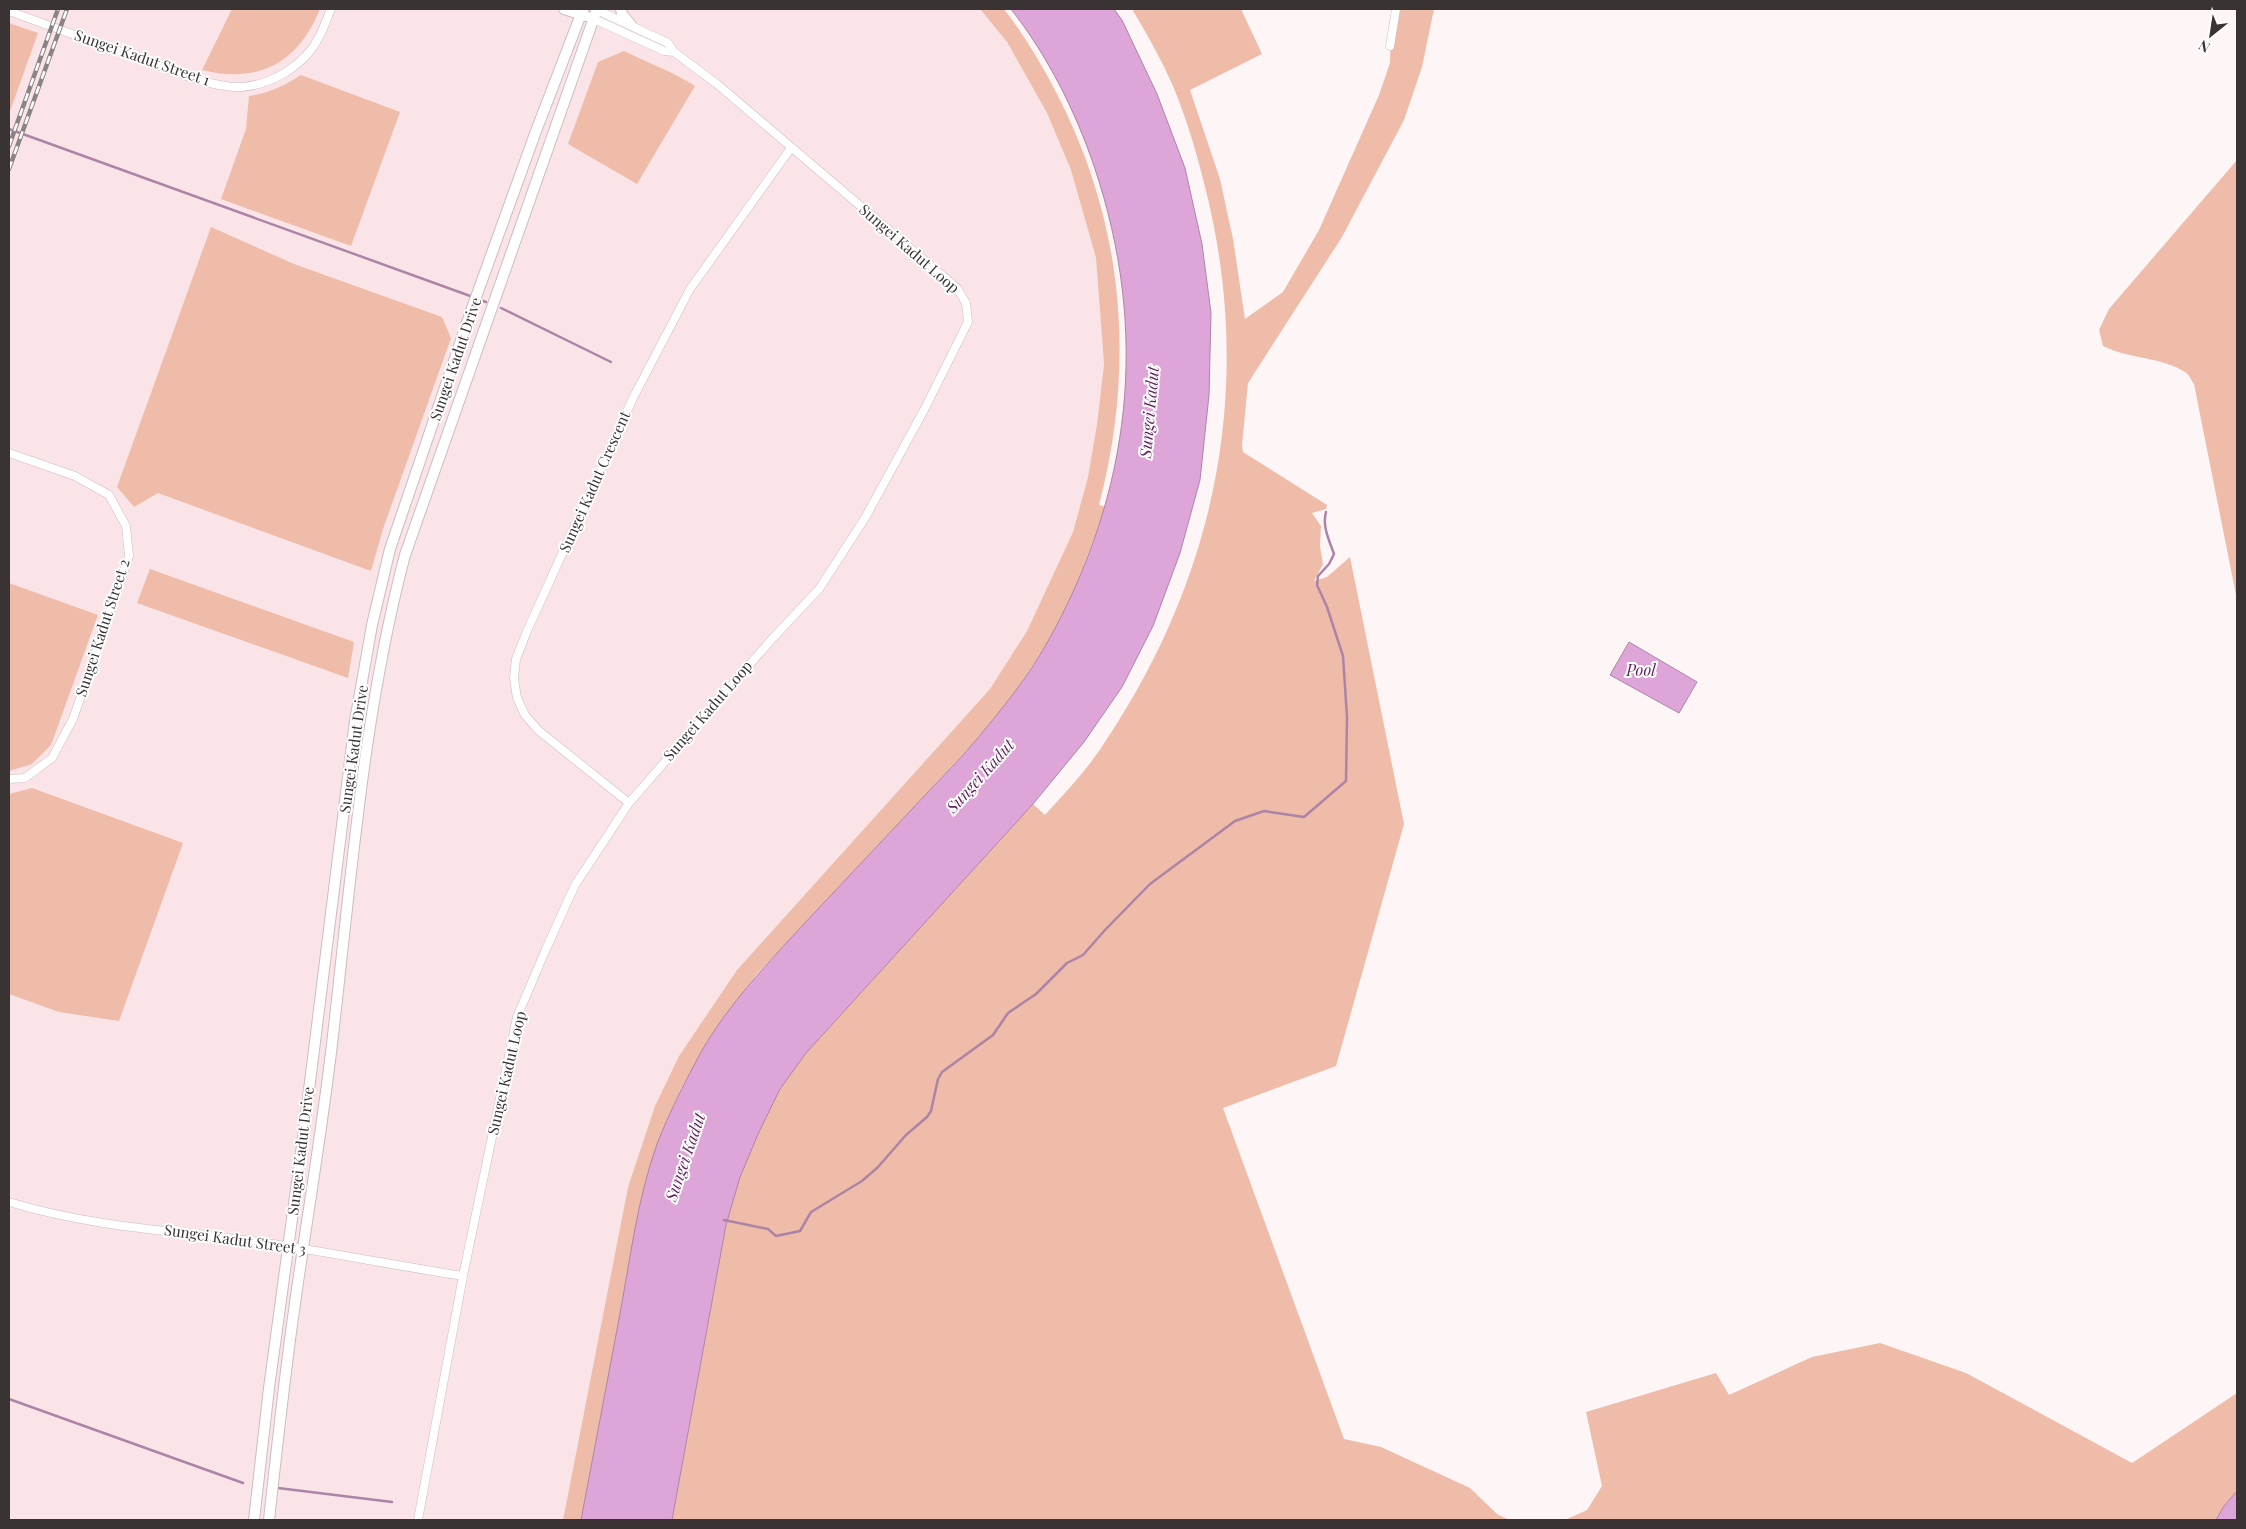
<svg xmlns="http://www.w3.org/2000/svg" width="2246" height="1529" font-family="'Playfair Display',serif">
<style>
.built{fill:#fbe4e8}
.green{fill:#eebca8}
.water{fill:#dea6d8;stroke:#ac84a7}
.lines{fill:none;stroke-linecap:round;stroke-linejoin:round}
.stream{stroke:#ac84a7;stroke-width:2.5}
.street-casing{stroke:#cbbdbf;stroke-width:9}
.secondary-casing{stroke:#cbbdbf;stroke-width:12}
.street{stroke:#fff;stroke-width:8}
.secondary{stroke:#fff;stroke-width:10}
.rail-casing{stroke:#8b8485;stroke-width:4.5}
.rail{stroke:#fff;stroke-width:2.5;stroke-dasharray:8;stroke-linecap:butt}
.labels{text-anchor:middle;stroke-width:4;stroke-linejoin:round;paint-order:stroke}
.street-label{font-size:15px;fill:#393334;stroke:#fff}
.water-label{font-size:16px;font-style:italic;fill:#601e5c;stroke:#fff}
</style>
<rect width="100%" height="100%" fill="#fef5f6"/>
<path class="built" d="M9 9H980L1007 42 1047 113 1071 170 1096 258 1104 364 1097 424 1088 477 1073 532 1027 631 990 689 737 970 679 1056 655 1106 628 1187 563 1520H9Z"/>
<path class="green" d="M232 9H320C298 63 259 84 202 70Z
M980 9H1004C1024 35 1041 63 1056 92 1124 223 1136 363 1099 505L1106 507 1075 589 1046 646 1010 699 973 744 757 974 720 1022 682 1087 657 1145 640 1210 581 1520H563L628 1187 655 1106 679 1056 737 970 990 689 1027 631 1073 532 1088 477 1097 424 1104 364 1096 258 1071 170 1047 113 1007 42Z
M1132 9H1241L1262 54 1190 90 1220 179 1233 239 1245 319 1283 292 1319 230 1379 95 1390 63 1392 9H1434L1422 67 1404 120 1342 237 1248 383 1242 445 1243 452 1327 505 1326 509 1312 513 1321 526 1320 546 1323 564 1314 581 1327 577 1350 557 1404 824 1336 1066 1223 1108 1344 1439 1381 1447 1470 1488 1497 1514 1509 1520H672L726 1225 740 1177 759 1132 780 1089 806 1053 1033 804 1045 815C1065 793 1085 772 1101 748 1214 582 1254 394 1208 199 1199 161 1188 122 1173 86 1161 59 1147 34 1132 9Z
M9 23 38 33 9 114Z
M624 51C648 63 672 71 695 86L637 184 568 144 598 62Z
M301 75 400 112 351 246 221 199 246 129 249 96C269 93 284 86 301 75Z
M2237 160V600L2194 384C2191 380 2189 374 2185 372 2162 357 2129 359 2103 346L2099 330 2109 309Z
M211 227 294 264 442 317 451 338 383 529 371 571 158 493 134 507 117 487Z
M150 569 354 642 348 678 137 603Z
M9 583 98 615 51 745 32 764 9 771Z
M32 788 183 843 119 1021 59 1012 9 994V794Z
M1880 1343 1966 1373 2132 1463 2237 1393V1491L2224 1506 2216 1520H1565L1587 1510 1602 1486 1586 1412 1716 1373 1729 1395 1812 1357Z"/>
<path class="water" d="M1011 9H1114L1122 20 1157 94 1185 168 1202 244 1211 313 1209 395 1200 480 1180 553 1153 626 1122 687 1084 742 1033 804 806 1053 780 1089 759 1132 740 1177 726 1225 672 1520H581C594 1453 606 1386 619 1319 630 1261 637 1200 657 1144 669 1113 685 1082 701 1052 728 1005 765 966 802 926 839 887 876 847 913 808 934 785 957 763 977 739 1002 709 1028 677 1047 643 1132 492 1150 331 1094 166 1075 110 1047 55 1011 9Z
M1629 642 1697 682 1679 713 1610 675Z
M2237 1491V1520H2216L2224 1506Z"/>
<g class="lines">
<path class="stream" d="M9 129 473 297
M478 299 486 302
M501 308 611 362
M724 1220 768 1229 776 1236 800 1231 811 1212 862 1181 878 1167 906 1135 927 1117 931 1111 938 1079 942 1072 993 1035 1008 1013 1036 994 1067 963 1083 955 1105 930 1150 884 1235 821 1264 811 1304 817 1346 781 1347 717 1343 656 1327 607 1317 585 1318 576 1329 564 1334 554C1329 540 1322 526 1326 512
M9 1399 243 1483
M278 1488 392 1502"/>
<g class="street-casing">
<path id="street" d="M9 11 195 79C210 83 226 88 241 87 272 85 305 65 319 37 324 28 327 18 331 9
M594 19 664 51 674 52
M1390 46 1396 9
M9 453 75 476 109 495 126 526 129 556 73 719 52 758 25 778 9 779
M629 803 538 730 525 715 517 698 514 678 516 659 527 631 633 398 690 289 791 148
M9 1202C87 1226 171 1231 252 1241 323 1251 392 1265 463 1276
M418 1520 463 1276 517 1017 546 949 575 885 629 803 771 640 819 589 865 518 924 410 968 322 966 303 957 288 717 84 674 52 668 43 597 10"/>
</g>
<g class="secondary-casing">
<path id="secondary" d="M564 9 586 16
M621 9 622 14 631 25
M254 1520 269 1388 303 1138 355 721 372 625 390 549 471 311 536 131 583 9
M269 1520C275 1465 281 1410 288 1355 301 1251 320 1148 332 1044 351 881 363 714 405 555L597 9"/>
</g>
<use href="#street" class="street"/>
<use href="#secondary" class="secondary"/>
<g class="rail-casing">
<path id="rail" d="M9 146 58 9
M9 169 67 9"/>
</g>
<use href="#rail" class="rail"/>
</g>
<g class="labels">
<g class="street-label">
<text transform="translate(142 58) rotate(19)" y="5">Sungei Kadut Street 1</text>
<text transform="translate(909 249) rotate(41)" y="5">Sungei Kadut Loop</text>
<text transform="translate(456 359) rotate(-71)" y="5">Sungei Kadut Drive</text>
<text transform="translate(595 482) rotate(-66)" y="5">Sungei Kadut Crescent</text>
<text transform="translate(103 628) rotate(-72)" y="5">Sungei Kadut Street 2</text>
<text transform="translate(708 711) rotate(-49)" y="5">Sungei Kadut Loop</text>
<text transform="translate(354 749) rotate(-82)" y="5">Sungei Kadut Drive</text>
<text transform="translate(507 1073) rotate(-77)" y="5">Sungei Kadut Loop</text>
<text transform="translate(301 1151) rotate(-83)" y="5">Sungei Kadut Drive</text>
<text transform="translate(235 1240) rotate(8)" y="5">Sungei Kadut Street 3</text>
</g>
<g class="water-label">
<text transform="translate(1149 412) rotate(-85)" y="6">Sungei Kadut</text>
<text x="1641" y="676">Pool</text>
<text transform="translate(980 776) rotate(-48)" y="6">Sungei Kadut</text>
<text transform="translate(685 1157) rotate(-71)" y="6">Sungei Kadut</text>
</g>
</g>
<rect width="2246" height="1529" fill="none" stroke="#393334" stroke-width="20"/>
<g transform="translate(2211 35) rotate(210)" stroke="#ffffff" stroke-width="4" paint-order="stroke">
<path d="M0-4L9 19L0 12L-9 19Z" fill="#393334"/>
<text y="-8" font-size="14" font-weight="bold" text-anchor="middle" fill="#393334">N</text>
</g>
</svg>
